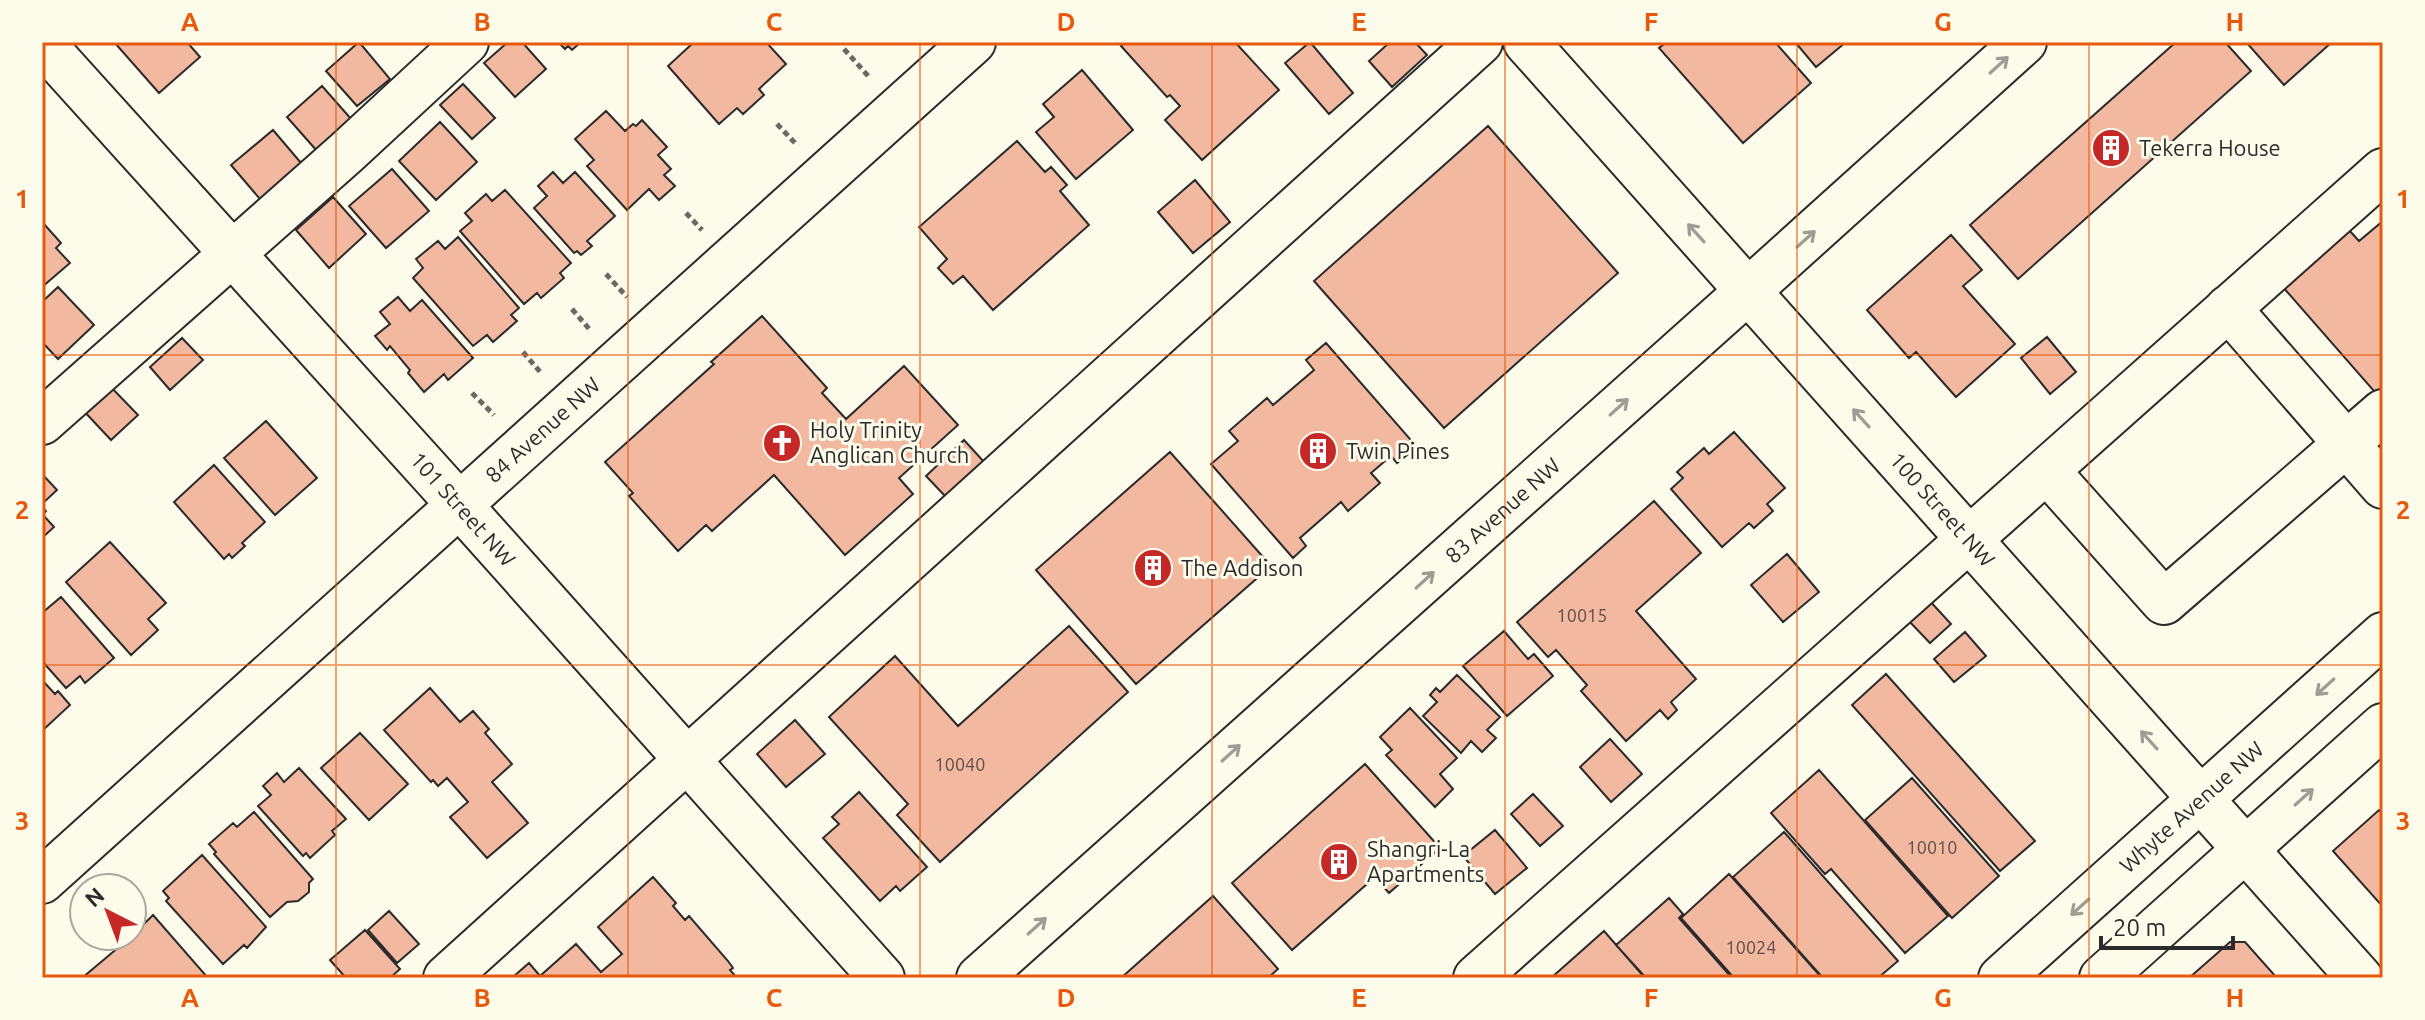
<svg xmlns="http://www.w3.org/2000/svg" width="2425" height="1020" font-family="Ubuntu,sans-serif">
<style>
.building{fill:#f2b8a0;stroke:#2b2b2b;stroke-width:2}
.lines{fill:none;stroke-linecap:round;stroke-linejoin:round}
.minor-casing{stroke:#2b2b2b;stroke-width:48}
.major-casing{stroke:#2b2b2b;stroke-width:48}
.path{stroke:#6a6964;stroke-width:5;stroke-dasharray:6 4;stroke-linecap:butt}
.minor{stroke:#fdfbea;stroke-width:44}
.major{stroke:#fdfbea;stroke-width:44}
.oneway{stroke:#9e9d94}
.grid{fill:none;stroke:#e8590c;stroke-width:2;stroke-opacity:0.55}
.labels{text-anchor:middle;stroke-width:6;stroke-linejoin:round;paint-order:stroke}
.number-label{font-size:18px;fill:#5d4e48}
.poi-label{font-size:22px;fill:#2b2b2b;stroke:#fdfbea;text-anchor:start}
.street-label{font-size:22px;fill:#2b2b2b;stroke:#fdfbea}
.neatline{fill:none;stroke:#e8590c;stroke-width:3}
.grid-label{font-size:26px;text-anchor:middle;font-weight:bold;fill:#e8590c}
</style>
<rect width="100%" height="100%" fill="#fdfbea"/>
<path class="building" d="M114 42H187L200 57 159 93Z
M359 42 390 79 357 106 326 71Z
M508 42H522L546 69 515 97 484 63Z
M558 42H581L572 50 568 46 565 49Z
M694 42H766L786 64 759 89 764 95 743 114 737 108 719 124 668 66Z
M1125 42H1235L1279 90 1202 160 1165 120 1180 106 1170 95 1167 97 1121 46Z
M1310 42 1353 93 1329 114 1285 63Z
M1390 42H1415L1427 55 1392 87 1369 61Z
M1667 42H1775L1811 83 1743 143 1659 48Z
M1795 42H1846L1816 67Z
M2176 42H2225L2251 71 2018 279 1970 225Z
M2246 42H2332L2284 85Z
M1082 70 1133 130 1076 179 1036 132 1054 117 1043 104Z
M463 84 495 118 472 139 440 105Z
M322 86 352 120 317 151 287 117Z
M606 111 625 131 633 124 636 126 642 120 667 147 658 155 671 169 664 175 675 186 659 200 649 189 627 210 587 166 594 160 575 139Z
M440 122 477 162 436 200 399 161Z
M1488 126 1618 273 1444 428 1314 281Z
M273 130 307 170 265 205 231 165Z
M1017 141 1045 172 1051 167 1067 185 1060 191 1089 225 993 310 963 276 953 284 938 268 947 259 919 227Z
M392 169 429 211 386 248 349 206Z
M553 172 563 183 575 172 615 216 587 241 592 246 581 255 577 251 574 253 534 208 547 196 538 186Z
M1195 180 1230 222 1193 253 1158 212Z
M505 190 571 263 560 273 564 278 541 298 537 293 524 304 460 231 472 221 465 213 486 194 492 201Z
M333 197 366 234 329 268 296 230Z
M2383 221V396L2380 398 2282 286 2348 229 2359 241Z
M44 224 61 243 56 248 70 263 42 287V226Z
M1951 235 1982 270 1963 286 2015 344 1956 397 1916 352 1909 358 1867 310Z
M458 237 519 308 511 315 517 321 493 342 487 335 473 346 413 278 423 268 416 259 438 241 445 249Z
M58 287 94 325 58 359 42 342V302Z
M398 297 410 311 422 300 473 358 448 380 444 374 424 392 408 373 410 370 390 346 387 350 375 336 390 324 380 312Z
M762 316 827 388 822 393 846 419 904 366 958 425 899 478 913 494 845 555 774 475 712 531 706 525 678 551 629 496 633 493 605 462 714 364 711 362Z
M2047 337 2076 372 2050 394 2021 358Z
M182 338 203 360 170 390 150 367Z
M1326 343 1417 447 1397 463 1391 456 1371 473 1380 483 1348 511 1341 502 1300 538 1306 546 1293 558 1211 464 1238 441 1229 431 1267 398 1273 405 1314 370 1306 360Z
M107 383 138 415 111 440 81 408Z
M266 421 317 478 275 515 224 458Z
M1734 432 1785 488 1767 504 1773 511 1754 528 1749 523 1722 547 1671 489 1683 478 1677 472 1704 448 1709 454Z
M964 440 985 463 947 498 926 476Z
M1170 452 1271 566 1136 684 1036 570Z
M214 465 265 522 242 543 245 546 232 558 229 554 224 559 174 502Z
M42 474 57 490 42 504Z
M1654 501 1701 553 1636 611 1696 679 1671 702 1677 710 1668 719 1660 710 1626 741 1581 691 1587 685 1556 650 1548 657 1517 622Z
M42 507 46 511 43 515 54 527 42 538Z
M110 542 166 603 148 619 158 630 131 655 66 582Z
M1787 554 1819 592 1783 622 1751 585Z
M61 597 114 658 85 683 80 676 66 688 42 661V613Z
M1928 599 1951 624 1930 643 1907 619Z
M1069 626 1128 692 940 862 897 815 908 804 829 717 895 656 958 726Z
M1504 631 1528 659 1534 654 1553 676 1507 716 1463 666Z
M1965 632 1986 656 1954 682 1934 659Z
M1886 674 2035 841 2000 871 1852 705Z
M1457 675 1500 717 1487 730 1496 738 1482 752 1471 741 1461 753 1423 716 1437 702 1430 695 1436 688 1440 692Z
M42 680 55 694 58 691 70 705 42 731Z
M430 688 460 722 473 711 489 729 485 733 512 764 492 782 528 823 487 858 450 817 468 802 447 778 438 786 433 780 431 782 384 730Z
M1410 708 1457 758 1440 774 1453 789 1435 807 1386 755 1392 750 1380 737Z
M795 720 825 754 786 787 757 754Z
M360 733 408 784 369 820 321 768Z
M1610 739 1642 774 1611 802 1580 767Z
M1365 764 1440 848 1389 893 1375 877 1292 950 1232 883Z
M299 768 346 819 332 831 335 835 310 858 306 853 303 856 258 806 271 795 263 786 277 773 284 782Z
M1819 770 1948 916 1905 953 1831 869 1825 874 1771 813Z
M1912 778 1999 876 1952 918 1865 820Z
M859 792 927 867 900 891 896 886 880 901 823 838 839 824 832 817Z
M1533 794 1563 826 1540 846 1511 814Z
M2379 810 2383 814V907L2333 851Z
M254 812 313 879 309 883V892L298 901 287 902 270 917 214 854 216 852 209 844 233 823 237 827Z
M1495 830 1527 868 1495 894 1463 856Z
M1784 832 1898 961 1878 978H1823L1733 877Z
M202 855 266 927 247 948 244 945 223 964 166 901 169 898 163 891Z
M1729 874 1822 978H1734L1681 918Z
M653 877 676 903 673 906 685 920 689 916 728 961 733 968 730 970 737 978 513 977 529 963 540 976 576 944 601 972 622 954 598 927Z
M1213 896 1278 969 1268 978H1121Z
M1669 898 1683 914 1679 918 1732 978H1646L1616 945Z
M389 911 419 944 397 963 368 930Z
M153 915 208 978H82L132 936Z
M365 930 400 969 390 978H346L330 960Z
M1604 931 1645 978H1551Z
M2230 942H2245L2277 978H2189Z"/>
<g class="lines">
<g class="minor-casing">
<g id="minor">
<path id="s1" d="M1526 42 2360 978"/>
<path id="s2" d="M42 43 438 481 882 978"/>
<path d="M2228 308 2383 486"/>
<path d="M42 422 346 153 466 42"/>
<path d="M2047 471 2164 602 2383 412"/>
<path id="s3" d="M42 881 973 42"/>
<path d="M446 978 1480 42"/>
<path id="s4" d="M979 978 1748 291 2024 42"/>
<path d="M1476 978 2383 171"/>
</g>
</g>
<g class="major-casing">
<g id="major">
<path id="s5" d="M2001 978 2383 635"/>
<path d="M2102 978 2383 726"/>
</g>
</g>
<path class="path" d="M844 49 870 78
M777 124 796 144
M686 213 702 230
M606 274 627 297
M572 309 590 330
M523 352 541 373
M472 393 494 415"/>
<use href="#minor" class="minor"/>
<use href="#major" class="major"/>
</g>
<defs><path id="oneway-shaft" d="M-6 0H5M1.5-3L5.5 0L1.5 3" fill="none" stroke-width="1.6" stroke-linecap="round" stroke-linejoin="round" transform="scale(2)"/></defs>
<g class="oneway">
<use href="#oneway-shaft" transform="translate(1999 65) rotate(-42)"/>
<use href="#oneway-shaft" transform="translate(1696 233) rotate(-132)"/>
<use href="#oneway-shaft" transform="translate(1806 239) rotate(-42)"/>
<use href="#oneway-shaft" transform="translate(1619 407) rotate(-42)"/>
<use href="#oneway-shaft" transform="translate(1861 418) rotate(-132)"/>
<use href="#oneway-shaft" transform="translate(1425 580) rotate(-42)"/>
<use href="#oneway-shaft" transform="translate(2325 687) rotate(138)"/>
<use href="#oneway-shaft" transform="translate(2149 740) rotate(-132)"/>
<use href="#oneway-shaft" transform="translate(1231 753) rotate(-42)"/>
<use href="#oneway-shaft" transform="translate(2304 797) rotate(-42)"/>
<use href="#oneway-shaft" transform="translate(2080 907) rotate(138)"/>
<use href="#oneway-shaft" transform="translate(1037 926) rotate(-42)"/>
</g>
<path class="grid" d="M336 42V978M628 42V978M920 42V978M1212 42V978M1505 42V978M1797 42V978M2089 42V978M42 355H2383M42 665H2383"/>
<defs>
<g id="building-disc" transform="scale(2)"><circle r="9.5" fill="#c62828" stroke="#fdfbea"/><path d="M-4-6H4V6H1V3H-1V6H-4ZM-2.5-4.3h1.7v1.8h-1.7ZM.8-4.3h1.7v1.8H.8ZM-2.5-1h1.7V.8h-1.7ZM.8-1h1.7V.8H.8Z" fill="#fff"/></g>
<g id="church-disc" transform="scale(2)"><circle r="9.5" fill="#c62828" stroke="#fdfbea"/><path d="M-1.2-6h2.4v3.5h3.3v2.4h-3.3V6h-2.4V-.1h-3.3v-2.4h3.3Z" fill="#fff"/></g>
</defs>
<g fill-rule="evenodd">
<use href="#building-disc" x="2111" y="148"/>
<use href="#church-disc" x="782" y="443"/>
<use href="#building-disc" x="1318" y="451"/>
<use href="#building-disc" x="1153" y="568"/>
<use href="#building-disc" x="1339" y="862"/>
</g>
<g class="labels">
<g class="number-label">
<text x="1582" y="622">10015</text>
<text x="960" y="771">10040</text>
<text x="1932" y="854">10010</text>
<text x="1751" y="954">10024</text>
</g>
<g class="poi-label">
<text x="2139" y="156">Tekerra House</text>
<text x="810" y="438">Holy Trinity<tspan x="810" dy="25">Anglican Church</tspan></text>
<text x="1346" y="459">Twin Pines</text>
<text x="1181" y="576">The Addison</text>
<text x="1367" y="857">Shangri-La<tspan x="1367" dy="25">Apartments</tspan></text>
</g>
<g class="street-label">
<text dy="8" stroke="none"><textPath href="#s3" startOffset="674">84 Avenue NW</textPath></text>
<text dy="8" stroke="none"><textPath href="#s2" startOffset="628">101 Street NW</textPath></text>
<text dy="8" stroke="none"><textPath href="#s1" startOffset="626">100 Street NW</textPath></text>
<text dy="8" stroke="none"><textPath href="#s4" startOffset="702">83 Avenue NW</textPath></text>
<text dy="8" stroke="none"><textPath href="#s5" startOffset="256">Whyte Avenue NW</textPath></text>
</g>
</g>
<rect width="2425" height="1020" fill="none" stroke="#fdfbea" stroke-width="88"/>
<g transform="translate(108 912) rotate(318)"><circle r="38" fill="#fdfbea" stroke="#a9a89e" stroke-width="2"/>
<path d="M0-6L14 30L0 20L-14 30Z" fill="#c62828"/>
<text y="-12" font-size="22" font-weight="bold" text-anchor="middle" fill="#2b2b2b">N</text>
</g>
<path d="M2101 936v12h132v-12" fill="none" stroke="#2b2b2b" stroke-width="4"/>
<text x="2113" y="936" font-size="24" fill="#2b2b2b" stroke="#fdfbea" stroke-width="6" paint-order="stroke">20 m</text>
<rect x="44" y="44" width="2337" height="932" class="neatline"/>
<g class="grid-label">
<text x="190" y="31">A</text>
<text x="482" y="31">B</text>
<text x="774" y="31">C</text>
<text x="1066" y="31">D</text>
<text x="1359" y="31">E</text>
<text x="1651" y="31">F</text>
<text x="1943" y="31">G</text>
<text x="2235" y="31">H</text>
<text x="22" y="208">1</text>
<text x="2403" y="208">1</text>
<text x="22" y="519">2</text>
<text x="2403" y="519">2</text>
<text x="22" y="830">3</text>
<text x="2403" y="830">3</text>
<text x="190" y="1007">A</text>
<text x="482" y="1007">B</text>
<text x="774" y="1007">C</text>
<text x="1066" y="1007">D</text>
<text x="1359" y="1007">E</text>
<text x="1651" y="1007">F</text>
<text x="1943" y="1007">G</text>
<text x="2235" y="1007">H</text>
</g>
</svg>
